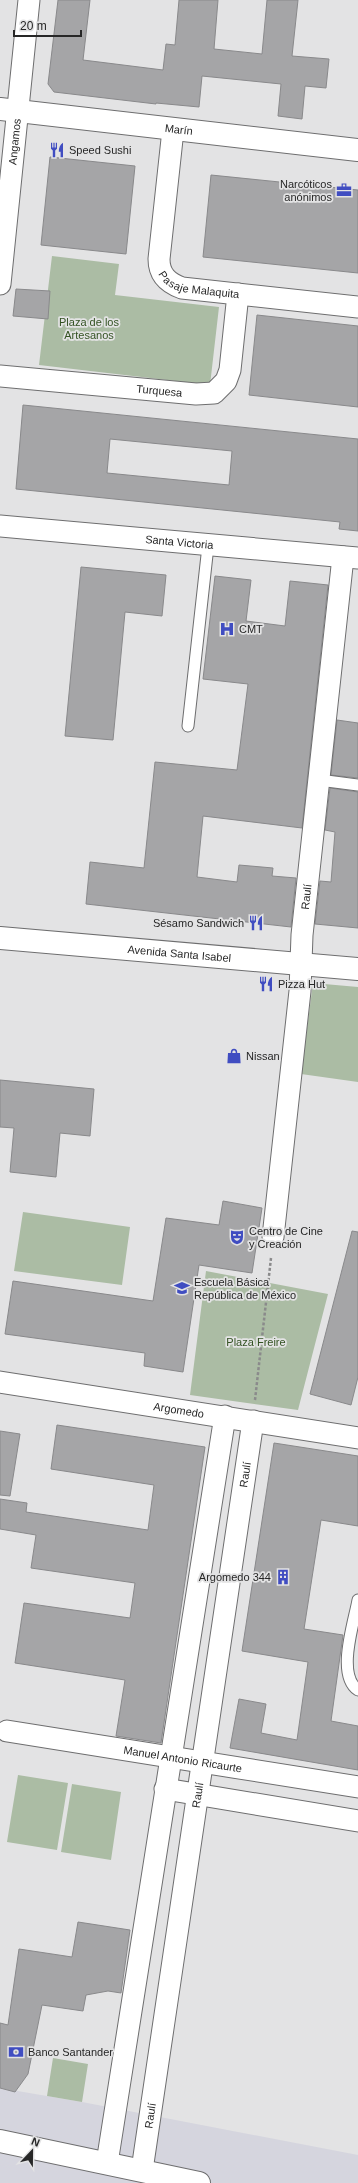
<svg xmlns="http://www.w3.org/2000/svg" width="358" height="2183" font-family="Arial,sans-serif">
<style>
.built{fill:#d5d5de}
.green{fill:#abbca4}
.building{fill:#a5a5a7;stroke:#89898b;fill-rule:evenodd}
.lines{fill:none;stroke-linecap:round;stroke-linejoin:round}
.lane-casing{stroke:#6e6e6f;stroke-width:13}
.street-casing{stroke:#6e6e6f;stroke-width:23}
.secondary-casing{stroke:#6e6e6f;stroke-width:24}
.path{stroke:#8a8a8b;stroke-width:2.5;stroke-dasharray:3 2;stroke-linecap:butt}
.lane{stroke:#fff;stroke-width:11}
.street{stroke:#fff;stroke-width:21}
.secondary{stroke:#fff;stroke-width:22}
.labels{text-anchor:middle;stroke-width:3.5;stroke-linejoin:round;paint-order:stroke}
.street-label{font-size:11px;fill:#272727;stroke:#e3e3e4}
.poi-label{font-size:11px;fill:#272727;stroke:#e3e3e4;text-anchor:start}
.park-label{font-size:11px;fill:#335222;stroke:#e3e3e4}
</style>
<rect width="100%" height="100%" fill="#e3e3e4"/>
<path class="built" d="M0 2088 82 2102 358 2155V2183H0Z"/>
<path class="green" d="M52 256 119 264 115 295 219 307 210 385 39 365Z
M313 983 358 987V1082L301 1074Z
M23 1212 130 1227 122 1285 14 1271Z
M206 1271 328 1294 298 1410 190 1395Z
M18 1775 68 1783 57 1850 7 1842Z
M72 1784 121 1792 111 1860 61 1852Z
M53 2058 88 2064 82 2102 47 2096Z"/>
<path class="building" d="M58 0H90L83 60 163 70 166 44 175 45 179 0H218L214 49 262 54 267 0H298L292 56 329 59 326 88 305 86 302 119 278 116 281 84 202 76 199 107 156 103V104L54 92 48 84Z
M50 157 135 166 126 254 41 245Z
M211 175 358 190V273L203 257Z
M16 289 50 291 48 319 13 316Z
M257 315 358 326V407L249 395Z
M23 405 358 439V531L339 529 340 522 16 489ZM110 439 232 451 229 485 107 473Z
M81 567 166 575 162 616 125 612 113 740 65 736Z
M215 576 251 580 246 621 285 626 290 581 328 585 302 828 203 816 197 877 237 882 239 865 273 868 272 876 296 878 291 927 86 904 90 862 144 868 155 762 237 770 248 684 203 679Z
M337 720 358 723V778L331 775Z
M330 788 358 792V928L315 924 320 881 331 882 335 832 325 830Z
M0 1080 94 1089 90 1136 60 1133 56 1177 10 1172 14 1128 0 1127Z
M223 1201 262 1208 252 1273 199 1265 183 1372 144 1366 145 1353 5 1334 13 1281 153 1301 166 1218 219 1225Z
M352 1231 358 1232V1377L351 1405 310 1394Z
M57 1425 205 1447 161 1743 116 1736 125 1680 15 1663 24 1603 130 1618 135 1583 31 1568 36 1535 0 1529V1499L27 1503 26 1512 148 1530 154 1485 51 1469Z
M0 1431 20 1434 10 1496 0 1495Z
M274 1443 358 1456V1526L321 1520 304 1629 343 1635 331 1721 358 1726V1770L230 1748 239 1699 266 1704 261 1733 297 1740 308 1662 242 1651Z
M78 1922 130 1930 121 1993 108 1991 86 1995 83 2011 42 2005 28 2074 15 2092 0 2088V2023L8 2025 19 1949 72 1957Z"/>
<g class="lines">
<g class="lane-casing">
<path id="lane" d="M188 726 208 546
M319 780 358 785
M358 1600C354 1623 336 1675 358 1690"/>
</g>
<g class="street-casing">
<g id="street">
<path id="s1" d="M173 130 159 259C159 275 168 283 182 288L358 307"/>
<path id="s2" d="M0 284 29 0"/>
<path id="s3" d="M0 376 196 394 214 393 226 381 230 370 238 294"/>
<path id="s4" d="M0 526 358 558"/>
<path id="s5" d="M273 1237 300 991 302 935 343 557"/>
<path id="s6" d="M0 1382 358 1438"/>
<path id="s7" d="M7 1731 358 1787"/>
<path d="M165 1789 358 1821"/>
<path d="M107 2163 225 1416"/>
<path id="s8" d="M142 2170 253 1421"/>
</g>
</g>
<g class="secondary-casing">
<g id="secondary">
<path id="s9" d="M0 109 358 150"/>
<path id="s10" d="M0 938 358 969"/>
<path d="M0 2141 199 2183"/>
</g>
</g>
<path class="path" d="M255 1400 271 1258"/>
<use href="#lane" class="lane"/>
<use href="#street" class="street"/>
<use href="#secondary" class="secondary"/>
</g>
<defs>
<g id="restaurant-bare" transform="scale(1.2)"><path d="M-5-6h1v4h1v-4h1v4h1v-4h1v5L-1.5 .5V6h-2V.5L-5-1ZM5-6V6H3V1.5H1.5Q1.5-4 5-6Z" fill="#404dc1" stroke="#e3e3e4" stroke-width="2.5" paint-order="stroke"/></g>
<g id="office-bare" transform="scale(1.2)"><path d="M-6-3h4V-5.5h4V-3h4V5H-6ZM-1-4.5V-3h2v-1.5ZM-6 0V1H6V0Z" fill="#404dc1" stroke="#e3e3e4" stroke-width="2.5" paint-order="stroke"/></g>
<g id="hospital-bare" transform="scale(1.2)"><path d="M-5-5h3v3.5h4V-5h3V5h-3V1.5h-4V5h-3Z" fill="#404dc1" stroke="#e3e3e4" stroke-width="2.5" paint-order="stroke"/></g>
<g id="shop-bare" transform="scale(1.2)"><path d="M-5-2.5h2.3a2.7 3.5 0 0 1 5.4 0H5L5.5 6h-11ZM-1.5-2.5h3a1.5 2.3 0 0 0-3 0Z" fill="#404dc1" stroke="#e3e3e4" stroke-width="2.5" paint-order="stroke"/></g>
<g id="theatre-bare" transform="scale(1.2)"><path d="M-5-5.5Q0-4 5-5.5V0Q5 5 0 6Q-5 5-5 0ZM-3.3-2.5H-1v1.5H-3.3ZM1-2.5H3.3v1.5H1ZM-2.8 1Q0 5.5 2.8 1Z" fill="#404dc1" stroke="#e3e3e4" stroke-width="2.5" paint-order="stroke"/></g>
<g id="school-bare" transform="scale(1.2)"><path d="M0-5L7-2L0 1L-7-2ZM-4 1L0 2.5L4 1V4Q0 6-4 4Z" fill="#404dc1" stroke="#e3e3e4" stroke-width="2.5" paint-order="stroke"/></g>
<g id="building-bare" transform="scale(1.2)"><path d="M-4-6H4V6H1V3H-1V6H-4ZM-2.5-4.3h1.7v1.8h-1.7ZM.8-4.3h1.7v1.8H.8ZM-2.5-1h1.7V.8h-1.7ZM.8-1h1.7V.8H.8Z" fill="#404dc1" stroke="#e3e3e4" stroke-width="2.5" paint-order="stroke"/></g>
<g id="bank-bare" transform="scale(1.2)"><path d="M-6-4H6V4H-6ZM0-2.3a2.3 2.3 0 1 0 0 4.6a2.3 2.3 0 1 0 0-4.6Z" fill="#404dc1" stroke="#e3e3e4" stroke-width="2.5" paint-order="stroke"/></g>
</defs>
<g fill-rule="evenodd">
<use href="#restaurant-bare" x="57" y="150"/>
<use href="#office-bare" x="344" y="190"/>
<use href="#hospital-bare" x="227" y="629"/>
<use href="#restaurant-bare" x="256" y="923"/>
<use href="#restaurant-bare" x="266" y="984"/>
<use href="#shop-bare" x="234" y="1056"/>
<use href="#theatre-bare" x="237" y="1237"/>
<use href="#school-bare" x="182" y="1288"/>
<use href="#building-bare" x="283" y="1577"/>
<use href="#bank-bare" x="16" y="2052"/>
</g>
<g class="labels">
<g class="street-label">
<text dy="4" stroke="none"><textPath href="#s9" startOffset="180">Marín</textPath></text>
<text dy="4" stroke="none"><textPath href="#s2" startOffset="143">Angamos</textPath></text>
<text dy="4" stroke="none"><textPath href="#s1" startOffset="185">Pasaje Malaquita</textPath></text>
<text dy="4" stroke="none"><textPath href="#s3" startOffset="160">Turquesa</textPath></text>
<text dy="4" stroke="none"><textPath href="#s4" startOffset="180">Santa Victoria</textPath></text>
<text dy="4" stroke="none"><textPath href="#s5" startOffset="342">Raulí</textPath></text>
<text dy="4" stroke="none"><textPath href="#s10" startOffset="180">Avenida Santa Isabel</textPath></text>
<text dy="4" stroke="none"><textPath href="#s6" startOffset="181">Argomedo</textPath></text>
<text dy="4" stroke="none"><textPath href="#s8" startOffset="703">Raulí</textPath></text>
<text dy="4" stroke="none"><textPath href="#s7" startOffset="178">Manuel Antonio Ricaurte</textPath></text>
<text dy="4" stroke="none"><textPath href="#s8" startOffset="379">Raulí</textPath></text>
<text dy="4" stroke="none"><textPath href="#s8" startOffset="55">Raulí</textPath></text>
</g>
<g class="poi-label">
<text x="69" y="154">Speed Sushi</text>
<text x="332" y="188" text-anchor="end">Narcóticos<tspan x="332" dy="13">anónimos</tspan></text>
<text x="239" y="633">CMT</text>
<text x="244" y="927" text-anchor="end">Sésamo Sandwich</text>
<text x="278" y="988">Pizza Hut</text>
<text x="246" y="1060">Nissan</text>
<text x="249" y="1235">Centro de Cine<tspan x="249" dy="13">y Creación</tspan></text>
<text x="194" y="1286">Escuela Básica<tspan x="194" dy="13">República de México</tspan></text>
<text x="271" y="1581" text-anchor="end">Argomedo 344</text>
<text x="28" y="2056">Banco Santander</text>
</g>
<g class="park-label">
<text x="89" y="326">Plaza de los<tspan x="89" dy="13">Artesanos</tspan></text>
<text x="256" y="1346">Plaza Freire</text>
</g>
</g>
<g transform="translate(32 2151) rotate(22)" stroke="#e3e3e4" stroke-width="3" paint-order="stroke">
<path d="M0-3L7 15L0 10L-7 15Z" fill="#272727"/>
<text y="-6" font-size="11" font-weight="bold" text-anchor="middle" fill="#272727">N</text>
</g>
<path d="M14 30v6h67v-6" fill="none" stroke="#272727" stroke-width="2"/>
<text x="20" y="30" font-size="12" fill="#272727" stroke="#e3e3e4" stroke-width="3" paint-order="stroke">20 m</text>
</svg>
